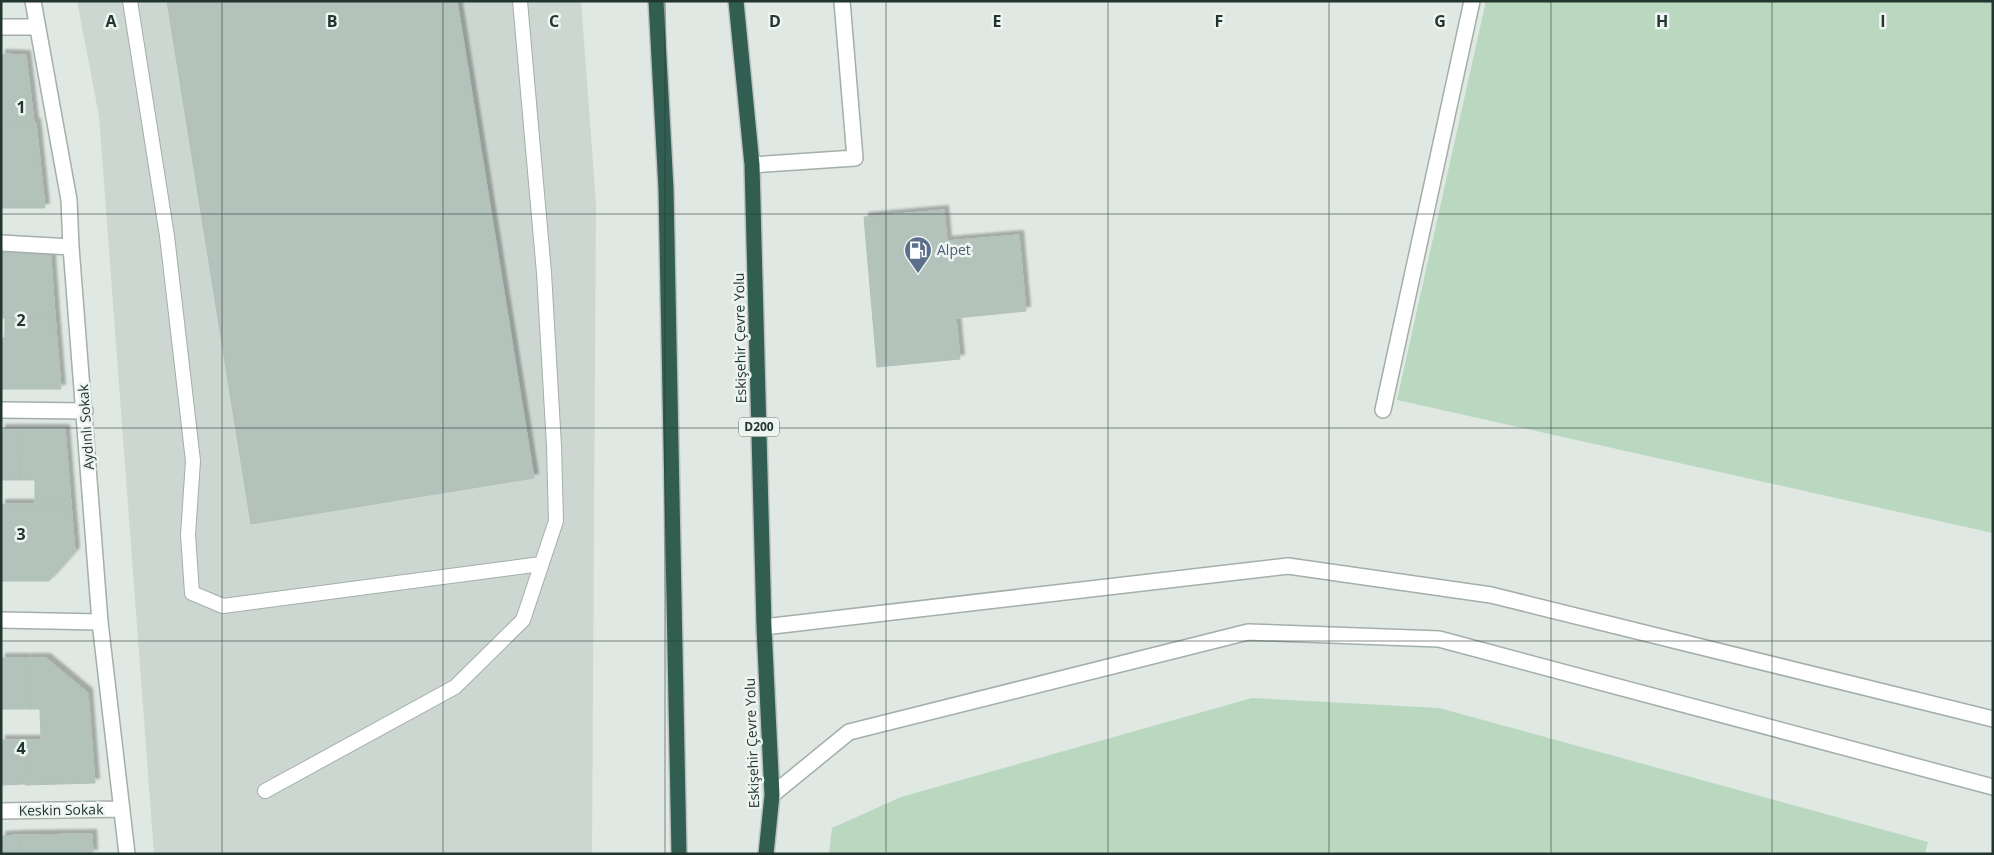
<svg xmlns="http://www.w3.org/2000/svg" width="1994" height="855" font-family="'Open Sans',sans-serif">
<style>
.built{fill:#cdd7d2}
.green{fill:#bad7c0}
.building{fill:#b4c2bc;stroke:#b2c0ba;filter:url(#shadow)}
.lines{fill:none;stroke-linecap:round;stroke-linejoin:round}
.lane-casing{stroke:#a3afa9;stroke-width:16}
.street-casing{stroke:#a3afa9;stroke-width:18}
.highway-casing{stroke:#bdc2c1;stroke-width:18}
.lane{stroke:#fff;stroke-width:14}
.street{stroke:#fff;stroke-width:15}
.highway{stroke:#325e52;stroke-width:15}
.grid{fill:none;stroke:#22352f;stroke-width:1;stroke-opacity:0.55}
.labels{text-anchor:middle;stroke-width:5;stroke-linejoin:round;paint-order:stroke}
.shield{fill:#eef5f1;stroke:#5f6f69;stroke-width:1}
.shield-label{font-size:12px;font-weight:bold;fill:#22352f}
.service-label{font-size:14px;fill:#4e5e75;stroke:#eef5f1;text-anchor:start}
.street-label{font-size:14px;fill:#22352f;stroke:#eef5f1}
.grid-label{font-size:16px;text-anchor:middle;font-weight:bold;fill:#22352f;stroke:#eef5f1;stroke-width:5;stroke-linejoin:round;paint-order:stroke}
</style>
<defs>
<filter id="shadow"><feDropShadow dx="4.5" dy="-4.5" stdDeviation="1" flood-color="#0004"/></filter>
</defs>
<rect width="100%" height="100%" fill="#dfe8e3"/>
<path class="built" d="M77 1H581L596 203 592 854H154L99 116Z"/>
<path class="green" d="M1486 1H1993V533L1397 400Z
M1252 698 1439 708 1928 842 1925 854H829L832 828 901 797Z"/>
<path class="building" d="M167 1H457L534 478 251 524Z
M1 54 26 55 34 123 1 124Z
M36 123 45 208H1V124Z
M944 210 947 241 1019 235 1026 311 956 318 960 359 877 367 864 217Z
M50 246 55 316 1 318V247Z
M55 316 61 389H1V338H5V318Z
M1 429H19L20 480H1Z
M19 429H65L71 504H35V480H20Z
M1 504H71L75 552 49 581H1Z
M1 658H25V709H1Z
M26 658H46L88 693 95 783 25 785V740H41L40 709H26Z
M1 740H25L24 784 1 785Z
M92 834 93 854H21L20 835Z
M20 835 21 854H1V836Z"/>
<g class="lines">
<g class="lane-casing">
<path id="lane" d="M130 1 167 236 193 461 188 535 192 593 223 606 541 564
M265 791 455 687 523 620 556 521 554 446 544 273 520 1"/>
</g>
<g class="street-casing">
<path id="street" d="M33 1 69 200 71 247 100 622 127 854
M1 27H37
M752 165 855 158 842 1
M1 243 71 247
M1 410 85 411
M1383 410 1472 1
M1 620 100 622
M764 627 1288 566 1491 595 1993 719
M772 795 849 732 1248 632 1439 639 1993 787
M1 811 122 809"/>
</g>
<g class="highway-casing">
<path id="highway" d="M656 1 666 189 679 854
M736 1 752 165 764 627 772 795 766 854"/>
</g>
<use href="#lane" class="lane"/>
<use href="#street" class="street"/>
<use href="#highway" class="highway"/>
</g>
<path class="grid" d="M222 1V854M443 1V854M665 1V854M886 1V854M1108 1V854M1329 1V854M1551 1V854M1772 1V854M1 214H1993M1 428H1993M1 641H1993"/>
<defs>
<g id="fuel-pin" transform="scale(1.4375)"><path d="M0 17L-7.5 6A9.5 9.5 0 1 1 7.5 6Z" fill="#5c6f8a" stroke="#eef5f1"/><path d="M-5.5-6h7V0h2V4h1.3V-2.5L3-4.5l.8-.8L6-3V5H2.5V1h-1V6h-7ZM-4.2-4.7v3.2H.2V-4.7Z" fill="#fff"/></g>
</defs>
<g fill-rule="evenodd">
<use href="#fuel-pin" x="918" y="250"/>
</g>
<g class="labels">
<rect class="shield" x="739" y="417.5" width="40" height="19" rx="4"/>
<g class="shield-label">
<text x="759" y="431">D200</text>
</g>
<g class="service-label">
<text x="937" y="255">Alpet</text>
</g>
<g class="street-label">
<text transform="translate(740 338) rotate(-91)" y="5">Eskişehir Çevre Yolu</text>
<text transform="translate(86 427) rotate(-94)" y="5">Aydınlı Sokak</text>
<text transform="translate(752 743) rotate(-92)" y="5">Eskişehir Çevre Yolu</text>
<text transform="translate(61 810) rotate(-1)" y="5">Keskin Sokak</text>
</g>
</g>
<g class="grid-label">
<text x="111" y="27">A</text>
<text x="332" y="27">B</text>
<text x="554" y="27">C</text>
<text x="775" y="27">D</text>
<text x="997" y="27">E</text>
<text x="1219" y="27">F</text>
<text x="1440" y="27">G</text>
<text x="1662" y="27">H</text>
<text x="1883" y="27">I</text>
<text x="21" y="113">1</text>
<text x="21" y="326">2</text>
<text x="21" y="540">3</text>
<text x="21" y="754">4</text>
</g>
<rect width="1994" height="855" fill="none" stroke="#22352f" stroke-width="5"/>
</svg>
